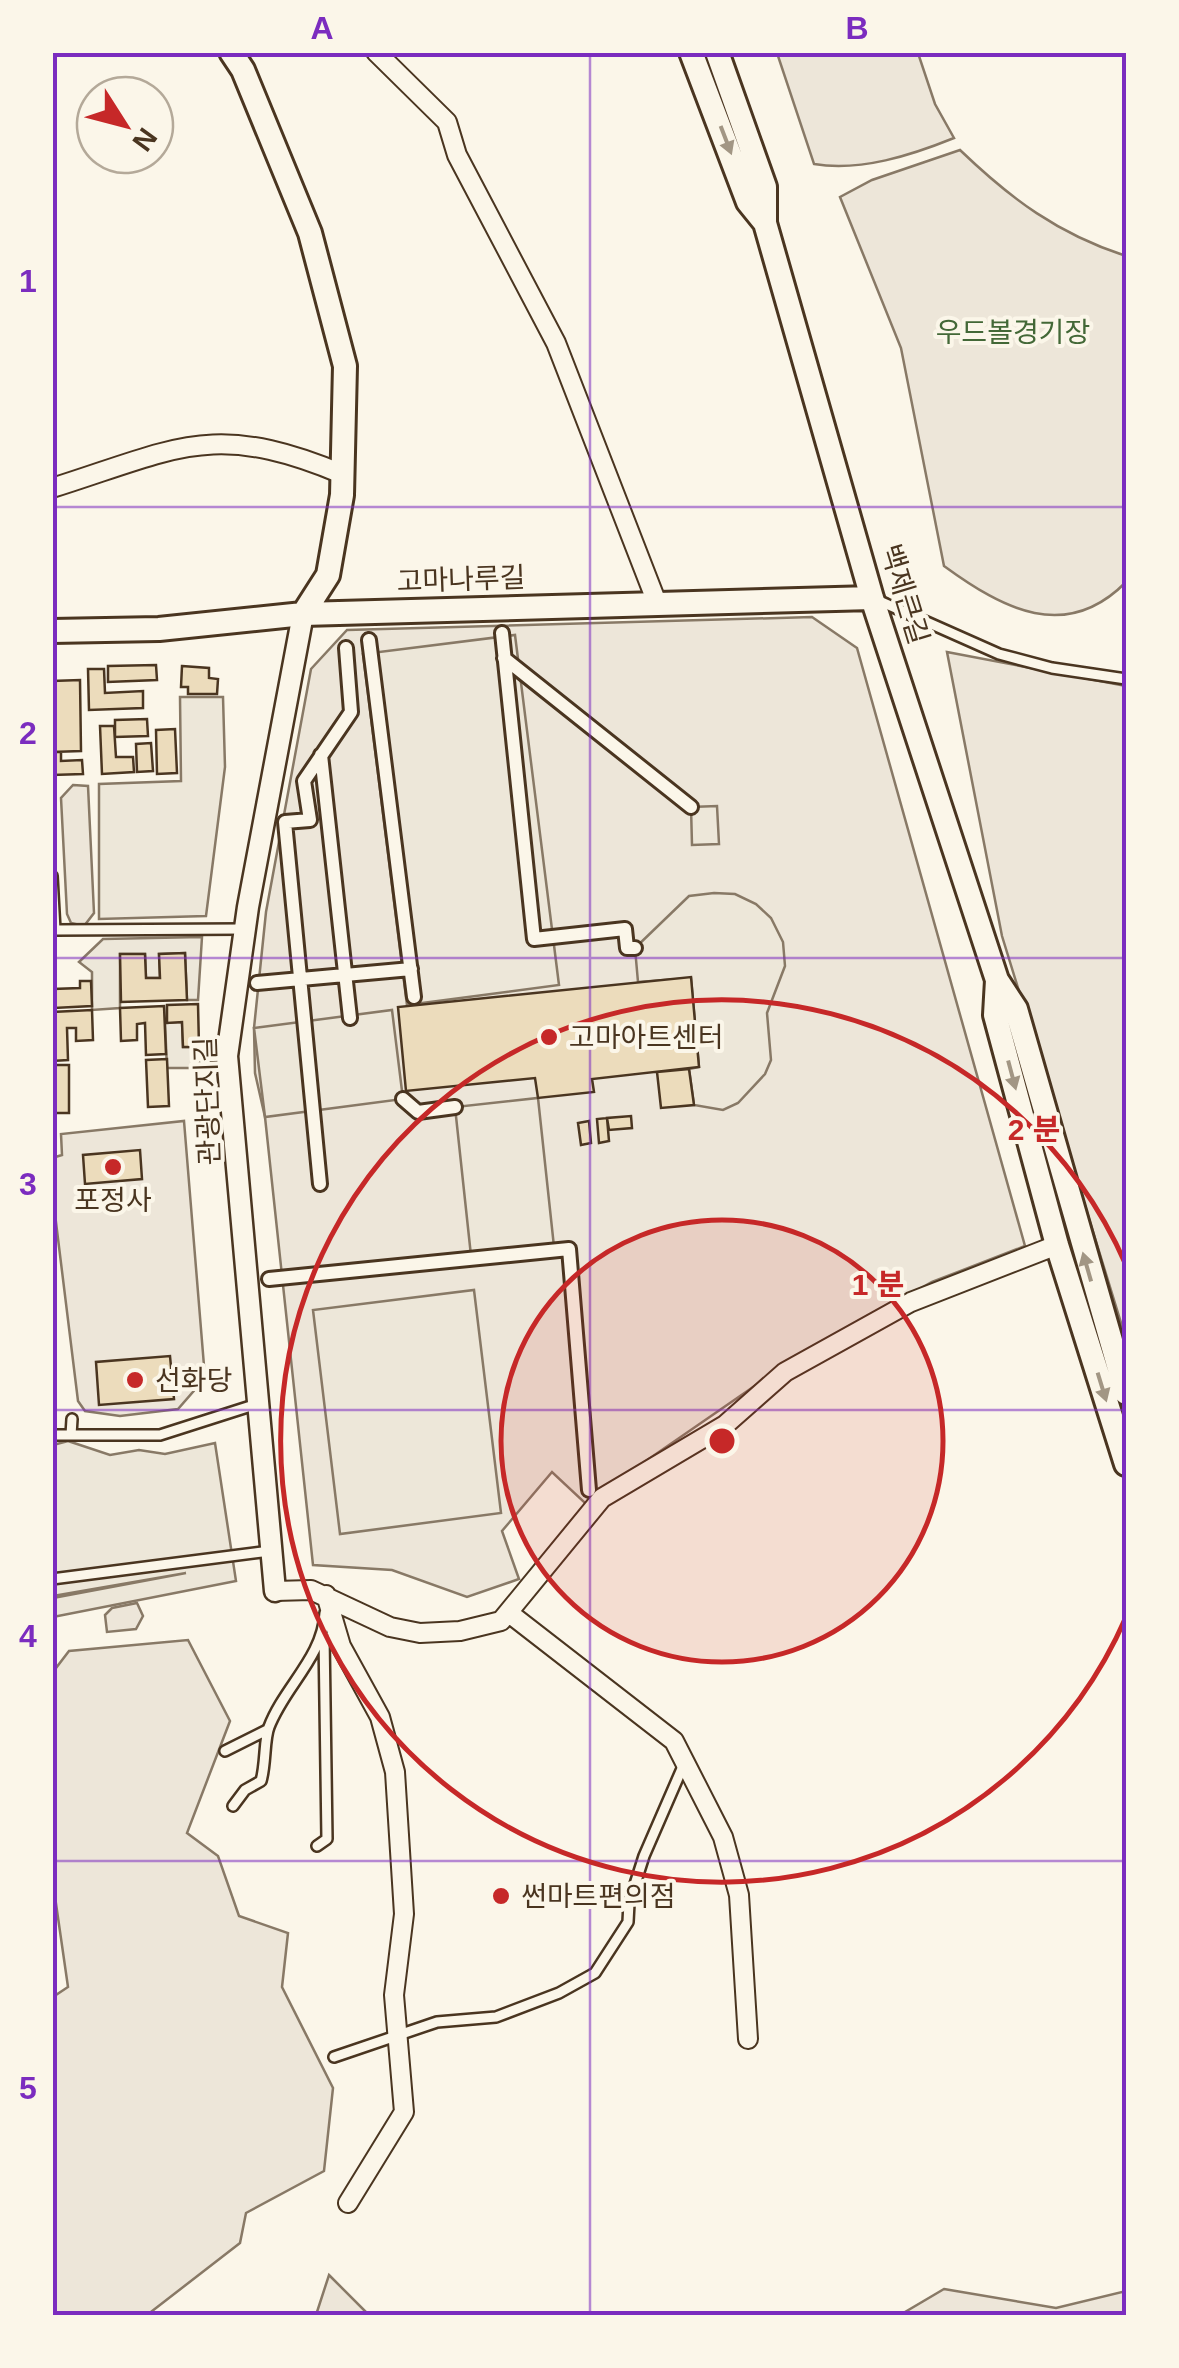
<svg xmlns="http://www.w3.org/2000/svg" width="1179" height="2368" font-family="Helvetica,'Noto Sans KR',sans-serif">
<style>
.green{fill:#ede6d9;stroke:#887966;stroke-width:2.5}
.parking{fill:#ede7d9;stroke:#887966;stroke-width:2.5}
.building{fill:#ecdcbc;stroke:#4a3520;stroke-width:2.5}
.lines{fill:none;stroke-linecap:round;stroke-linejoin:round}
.service-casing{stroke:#4a3520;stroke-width:14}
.pedestrian-casing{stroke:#4a3520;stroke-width:18}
.minor-casing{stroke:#4a3520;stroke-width:22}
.tertiary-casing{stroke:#4a3520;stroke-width:25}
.secondary-casing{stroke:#4a3520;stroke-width:28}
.service{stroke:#fbf6e9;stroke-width:9}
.pedestrian{stroke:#fbf6e9;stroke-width:12}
.minor{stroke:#fbf6e9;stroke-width:18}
.tertiary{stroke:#fbf6e9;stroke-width:20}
.secondary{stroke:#fbf6e9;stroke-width:22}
.oneway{fill:#a29684}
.grid{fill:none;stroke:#7b2cbf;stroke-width:2.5;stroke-opacity:0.55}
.ring{fill:none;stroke:#c62828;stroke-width:5}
.poi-dot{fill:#c62828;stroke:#fbf6e9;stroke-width:4}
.labels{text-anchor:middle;stroke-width:8;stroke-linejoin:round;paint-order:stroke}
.park-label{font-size:28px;fill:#436837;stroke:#fbf6e9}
.street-label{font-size:28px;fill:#4a3520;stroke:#fbf6e9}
.poi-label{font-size:28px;fill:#4a3520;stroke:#fbf6e9;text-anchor:start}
.centre{fill:#c62828;stroke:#fbf6e9;stroke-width:5}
.ring-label{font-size:30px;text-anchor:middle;font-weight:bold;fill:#c62828;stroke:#fbf6e9;stroke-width:8;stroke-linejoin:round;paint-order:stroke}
.neatline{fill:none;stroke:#7b2cbf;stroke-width:4}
.grid-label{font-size:32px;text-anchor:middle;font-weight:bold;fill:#7b2cbf}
</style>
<rect width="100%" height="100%" fill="#fbf6e9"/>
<path class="green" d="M777 53H918L935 104 954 138C912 155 860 172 814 164Z
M960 150C1011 199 1058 234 1126 256V582C1066 643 1003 609 944 566L901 348 840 197 872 180Z
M812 617 857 648 1025 1246 932 1282 788 1363 585 1503 552 1472 502 1531 519 1579 467 1597 392 1570 313 1565 265 1117 255 1073 254 1028 266 912 311 669 347 630Z
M947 652 1126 686V1339L1002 936Z
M73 785 88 786 94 913 84 926 71 923 67 914 61 798Z
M184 1121 205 1378 178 1409 120 1416 85 1411 78 1401 53 1198 52 1158 62 1155 61 1134Z
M137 1603 143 1616 136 1629 107 1632 105 1615 112 1608Z
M188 1640 230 1721 187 1833 218 1856 239 1916 288 1933 282 1987 333 2088 324 2171 246 2213 240 2243 147 2315H53V1997L68 1987 52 1876 53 1672 69 1651Z
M329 2275 369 2315H316Z
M944 2289 1056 2308 1126 2291V2315H900Z"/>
<path class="parking" d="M515 635 559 985 407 1005 363 654Z
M180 697H223L225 767 206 916 99 919V784L181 781Z
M717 806 719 844 692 845 691 807Z
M714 893 735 894 756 904 771 918 783 942 785 966 767 1013 771 1060 765 1074 738 1103 723 1110 694 1105 689 1069 699 1067 691 978 638 982 635 948 689 896Z
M202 937 198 1000H187L185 953 159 954 160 978H146L145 954H120V1008L92 1010V972L79 962 103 939Z
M392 1010 403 1099 265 1117 254 1028Z
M182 1022 183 1047H199V1068H167L165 1023Z
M538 1098 555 1256 472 1265 455 1107Z
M474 1290 501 1513 340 1534 313 1310Z
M68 1441 110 1455 139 1450 165 1454 215 1443 236 1581 53 1617V1598L186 1573 53 1596V1445Z"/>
<path class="building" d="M156 665 157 680 108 682V666Z
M182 666 209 668V678L218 679 217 694H188V687H181Z
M88 669H104L105 693 143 691V708L89 710Z
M80 680 81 751 52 752V681Z
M147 719 148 736 115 737V720Z
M100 726H114L116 757H133L134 772 102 774Z
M175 729 177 773 157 774 156 730Z
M151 743 153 771 137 772 136 744Z
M52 752H61V761L82 760 83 774 52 775Z
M185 953 187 1000 121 1002 120 954H145L146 978H160L159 954Z
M691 977 699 1067 592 1079 594 1092 538 1098 535 1078 406 1091 398 1007Z
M80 981H91L92 1006 54 1008 53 989 80 988Z
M198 1004 199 1047H183L182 1022 167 1023V1005Z
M164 1006 166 1054 146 1055 145 1023 137 1024V1040L121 1041 120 1008Z
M92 1010 93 1040 76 1041V1028H67L68 1060 52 1061V1012Z
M167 1059 169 1106 148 1107 146 1060Z
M52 1065H69V1113H52Z
M689 1069 694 1105 661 1108 657 1072Z
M631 1116 632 1128 609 1130 607 1118Z
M607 1118 609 1141 599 1143 597 1119Z
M589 1121 591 1143 581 1145 578 1123Z
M140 1150 142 1179 85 1184 83 1155Z
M170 1356 174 1399 99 1405 96 1362Z"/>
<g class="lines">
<g class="service-casing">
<path id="service" d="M875 599 999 654 1052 668 1126 679
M52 876 55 930 243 929
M199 1057 226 1056
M52 1435H160L257 1404
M71 1435 72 1419
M52 1579 270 1551
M225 1751 267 1730
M233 1806 245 1790 261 1781C266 1764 264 1739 269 1727 284 1687 323 1657 325 1613
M317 1846 327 1839 324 1636
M334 2057 437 2022 496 2017 559 1993 595 1973 628 1922 629 1903 644 1856 684 1764"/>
</g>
<g class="pedestrian-casing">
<path id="pedestrian" d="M502 633 534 939 625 929 627 948H635
M369 640 414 997
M504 658 691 807
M321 755 350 1018
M257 983 411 969
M403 1099 418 1112 455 1107
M320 1184 285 822 310 820 304 781 351 712 346 648
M269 1279 569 1249 589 1490"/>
</g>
<g class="minor-casing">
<path id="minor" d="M376 52 447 122 457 155 556 343 657 603
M52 488C176 449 213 420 342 474
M275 1591 311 1590 390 1627 420 1633 460 1631 501 1621 602 1498 725 1425 785 1372 911 1302 1057 1245
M326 1595 341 1646 380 1717 395 1772 404 1914 394 1995 404 2112 348 2203
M509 1613 674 1741 723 1837 739 1895 748 2039"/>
</g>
<g class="tertiary-casing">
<path id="tertiary" d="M275 1591 227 1056 248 907 303 614"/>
</g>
<g class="secondary-casing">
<path id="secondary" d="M231 52 243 70 310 233 345 366 342 495 328 575 303 614
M691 52 748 202 765 223
M717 52 765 187V223L872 598 997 980 1016 1009 1126 1393
M52 631 159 629 303 614 872 598
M997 980 995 1015 1057 1245 1126 1464"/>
</g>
<use href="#service" class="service"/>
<use href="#pedestrian" class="pedestrian"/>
<use href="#minor" class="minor"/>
<use href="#tertiary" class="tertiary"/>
<use href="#secondary" class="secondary"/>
</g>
<defs><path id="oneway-solid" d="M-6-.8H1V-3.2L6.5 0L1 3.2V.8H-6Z" transform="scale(2.5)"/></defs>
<g class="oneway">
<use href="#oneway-solid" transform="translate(726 140) rotate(69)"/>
<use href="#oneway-solid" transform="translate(1012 1075) rotate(75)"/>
<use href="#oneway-solid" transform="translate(1087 1267) rotate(-106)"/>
<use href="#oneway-solid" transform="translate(1102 1387) rotate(73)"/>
</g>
<path class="grid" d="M590 52V2316M52 507H1126M52 958H1126M52 1410H1126M52 1861H1126"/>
<circle cx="722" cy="1441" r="221" fill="#c62828" fill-opacity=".12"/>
<g class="ring">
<circle cx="722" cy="1441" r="221"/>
<path d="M1126 1617A441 441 0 1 1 1126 1265"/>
</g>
<g class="poi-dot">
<circle cx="549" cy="1037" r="10"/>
<circle cx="113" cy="1167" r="10"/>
<circle cx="135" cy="1380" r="10"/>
<circle cx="501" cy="1896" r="10"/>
</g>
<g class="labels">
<g class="park-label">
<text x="1013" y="342">우드볼경기장</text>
</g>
<g class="street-label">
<text transform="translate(461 579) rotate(-2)" y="10">고마나루길</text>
<text transform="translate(905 594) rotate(73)" y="10">백제큰길</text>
<text transform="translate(207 1101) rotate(-92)" y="10">관광단지길</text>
</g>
<g class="poi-label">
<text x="569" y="1047">고마아트센터</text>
<text x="113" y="1210" text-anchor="middle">포정사</text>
<text x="155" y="1390">선화당</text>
<text x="521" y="1906">썬마트편의점</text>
</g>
</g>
<circle cx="722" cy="1441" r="15" class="centre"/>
<g class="ring-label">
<text x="1034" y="1140">2 분</text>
<text x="878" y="1295">1 분</text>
</g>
<rect width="1179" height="2368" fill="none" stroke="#fbf6e9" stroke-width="110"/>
<g transform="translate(125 125) rotate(126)"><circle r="48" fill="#fbf6e9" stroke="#b4a999" stroke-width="2.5"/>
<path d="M0-8L18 38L0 25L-18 38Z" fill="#c62828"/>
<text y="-15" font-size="28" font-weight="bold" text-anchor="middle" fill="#4a3520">N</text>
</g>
<rect x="55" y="55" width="1069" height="2258" class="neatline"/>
<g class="grid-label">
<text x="322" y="39">A</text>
<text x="857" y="39">B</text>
<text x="28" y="292">1</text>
<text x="28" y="744">2</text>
<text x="28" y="1195">3</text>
<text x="28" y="1647">4</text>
<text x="28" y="2099">5</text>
</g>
</svg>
